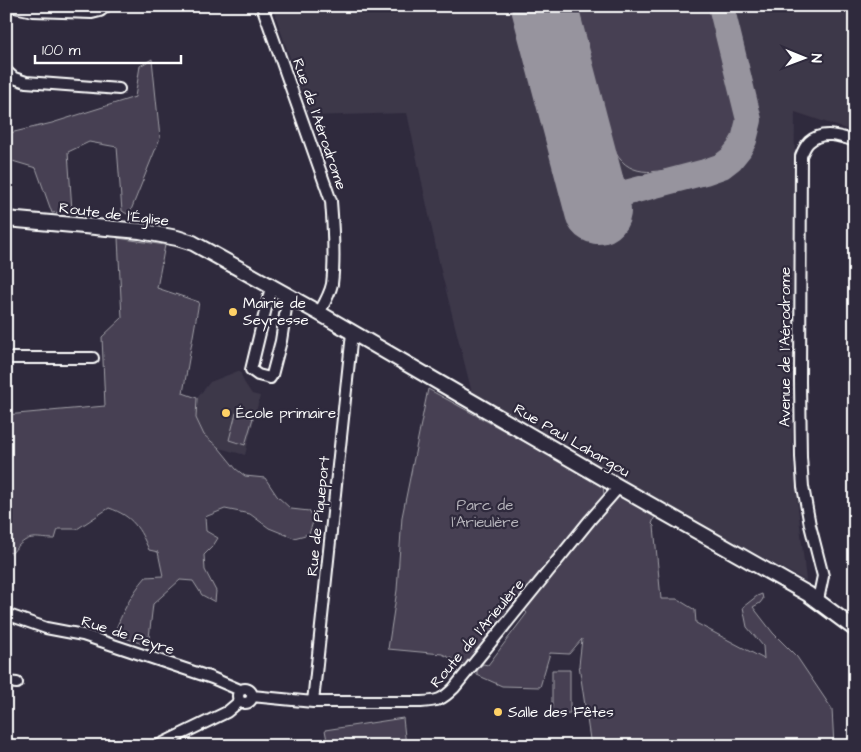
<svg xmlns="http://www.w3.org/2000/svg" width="861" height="752" font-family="'Architects Daughter',sans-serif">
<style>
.built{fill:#3c3749}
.green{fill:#464152;stroke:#a2a0a8}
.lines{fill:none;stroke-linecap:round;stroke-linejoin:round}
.taxiway{stroke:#97949e;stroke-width:26}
.runway{stroke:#97949e;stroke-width:66}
.minor-casing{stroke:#fff;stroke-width:14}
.tertiary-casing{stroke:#fff;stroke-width:18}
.minor{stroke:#2f2a3d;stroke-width:10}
.tertiary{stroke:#2f2a3d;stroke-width:14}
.poi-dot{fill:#ffd166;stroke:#2f2a3d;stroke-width:2}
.labels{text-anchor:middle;stroke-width:4.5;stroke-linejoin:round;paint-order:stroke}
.street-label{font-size:15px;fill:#fff;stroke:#2f2a3d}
.poi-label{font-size:15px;fill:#fff;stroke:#2f2a3d;text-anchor:start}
.park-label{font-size:15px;fill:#b5b3ba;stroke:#2f2a3d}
</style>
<rect width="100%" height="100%" fill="#2f2a3d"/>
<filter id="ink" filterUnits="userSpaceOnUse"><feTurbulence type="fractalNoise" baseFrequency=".02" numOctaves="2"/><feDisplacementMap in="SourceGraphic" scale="10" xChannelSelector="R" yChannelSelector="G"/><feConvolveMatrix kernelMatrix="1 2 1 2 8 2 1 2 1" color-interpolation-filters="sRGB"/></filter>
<g filter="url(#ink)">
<path class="built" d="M272 6H855V132L795 112 792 450 806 581 652 498 473 397 441 271 407 113 310 116Z
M238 371H240L244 382 252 394 260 396 245 455 219 448 204 435 196 418 197 398 210 382Z"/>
<path class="green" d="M576 6H710L737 114C740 151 714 159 683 166 656 173 626 179 613 147Z
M152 59 160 138 129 215 122 211 117 147 89 142 68 152 72 210 52 213 36 168 9 160 10 133 52 123 135 97 140 66Z
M118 238 165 245 157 288 199 302 183 393 197 398 196 418 204 435 219 448 236 469 245 476 265 478 277 496 291 509 309 511 314 519 309 534 294 538 269 528 250 514 225 509 205 517 206 531 218 538 213 546 204 555 205 570 216 591 215 602 202 595 193 581 180 580 153 604 148 646 114 634C122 613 131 594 146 577L163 576 158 552 149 550C140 529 133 516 109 508L77 529H58L55 539C33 539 29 532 12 553L6 552V415L105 406 102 337 122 318Z
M428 389 603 485 604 495 465 665 442 654 388 649 397 590 402 517Z
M236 413 253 418 245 445 229 440Z
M618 493 656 513 652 524 654 526 661 599H677L695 610 696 623 764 659 763 646 747 627 743 607 757 596 762 594 763 599 760 603 753 607 773 633 797 657 832 709 834 746H591L579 665 582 639 569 654 550 653 540 687 502 686 477 675V671L483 664 488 665 527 613 524 610Z
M552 670H570V713L552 714Z
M403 718 406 746H328L325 730Z"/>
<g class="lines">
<path class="taxiway" d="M586 159C590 174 591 195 610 197L705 172 722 166 731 159 739 149 744 140 749 120 721 6"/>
<path class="runway" d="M544 6 598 211"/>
<g class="minor-casing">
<path id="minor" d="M10 6 33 11 92 13 100 11 106 6
M262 6 331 201C333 226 335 260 332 284 330 294 324 304 319 313
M6 71 14 78 26 82 119 89
M271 287 251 370 258 375 270 378 272 375 281 341 287 302 291 298
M6 358H93
M818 600 823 576 810 525 803 487 801 457 800 382 801 156C803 151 806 145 809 142 822 130 840 136 855 141
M6 614 46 628 83 635 212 678 240 690
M6 682 17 683
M238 696a7 7 0 1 1 14 0a7 7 0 1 1-14 0Z
M252 696 313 702H421C438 701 442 700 454 688L590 520 619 487
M313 702 352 333
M157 746 227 712 240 701"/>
</g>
<g class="tertiary-casing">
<path id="tertiary" d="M6 219 140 231 177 238 193 243 319 313 619 487 808 594 855 629"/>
</g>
<use href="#minor" class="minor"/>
<use href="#tertiary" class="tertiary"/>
</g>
</g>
<g class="poi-dot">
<circle cx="233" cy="312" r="5"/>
<circle cx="226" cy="413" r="5"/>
<circle cx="498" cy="712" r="5"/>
</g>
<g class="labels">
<g class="street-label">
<text transform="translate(320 124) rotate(71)" y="5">Rue de l'Aérodrome</text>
<text transform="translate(114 214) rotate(7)" y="5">Route de l'Église</text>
<text transform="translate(785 347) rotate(-90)" y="5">Avenue de l'Aérodrome</text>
<text transform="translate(572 440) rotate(30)" y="5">Rue Paul Lahargou</text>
<text transform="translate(318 516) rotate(-84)" y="5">Rue de Piqueport</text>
<text transform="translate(477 633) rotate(-50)" y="5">Route de l'Arieulère</text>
<text transform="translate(128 635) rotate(18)" y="5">Rue de Peyre</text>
</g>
<g class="poi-label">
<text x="243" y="308">Mairie de<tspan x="243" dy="17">Seyresse</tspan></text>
<text x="236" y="418">École primaire</text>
<text x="508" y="717">Salle des Fêtes</text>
</g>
<g class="park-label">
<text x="485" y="510">Parc de<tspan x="485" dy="17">l'Arieulère</tspan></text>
</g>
</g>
<rect width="861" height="752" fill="none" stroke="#2f2a3d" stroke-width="25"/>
<rect x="12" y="12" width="836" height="727" fill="none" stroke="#fff" stroke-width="2" filter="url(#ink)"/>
<g transform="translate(804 58) rotate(91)" stroke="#2f2a3d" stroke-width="4" paint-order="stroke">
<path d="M0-4L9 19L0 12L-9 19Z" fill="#ffffff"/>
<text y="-8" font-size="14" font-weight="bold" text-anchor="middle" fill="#ffffff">N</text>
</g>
<path d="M35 55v8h146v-8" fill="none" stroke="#ffffff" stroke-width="2.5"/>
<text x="42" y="55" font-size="15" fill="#ffffff" stroke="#2f2a3d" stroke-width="4" paint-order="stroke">100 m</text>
</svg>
